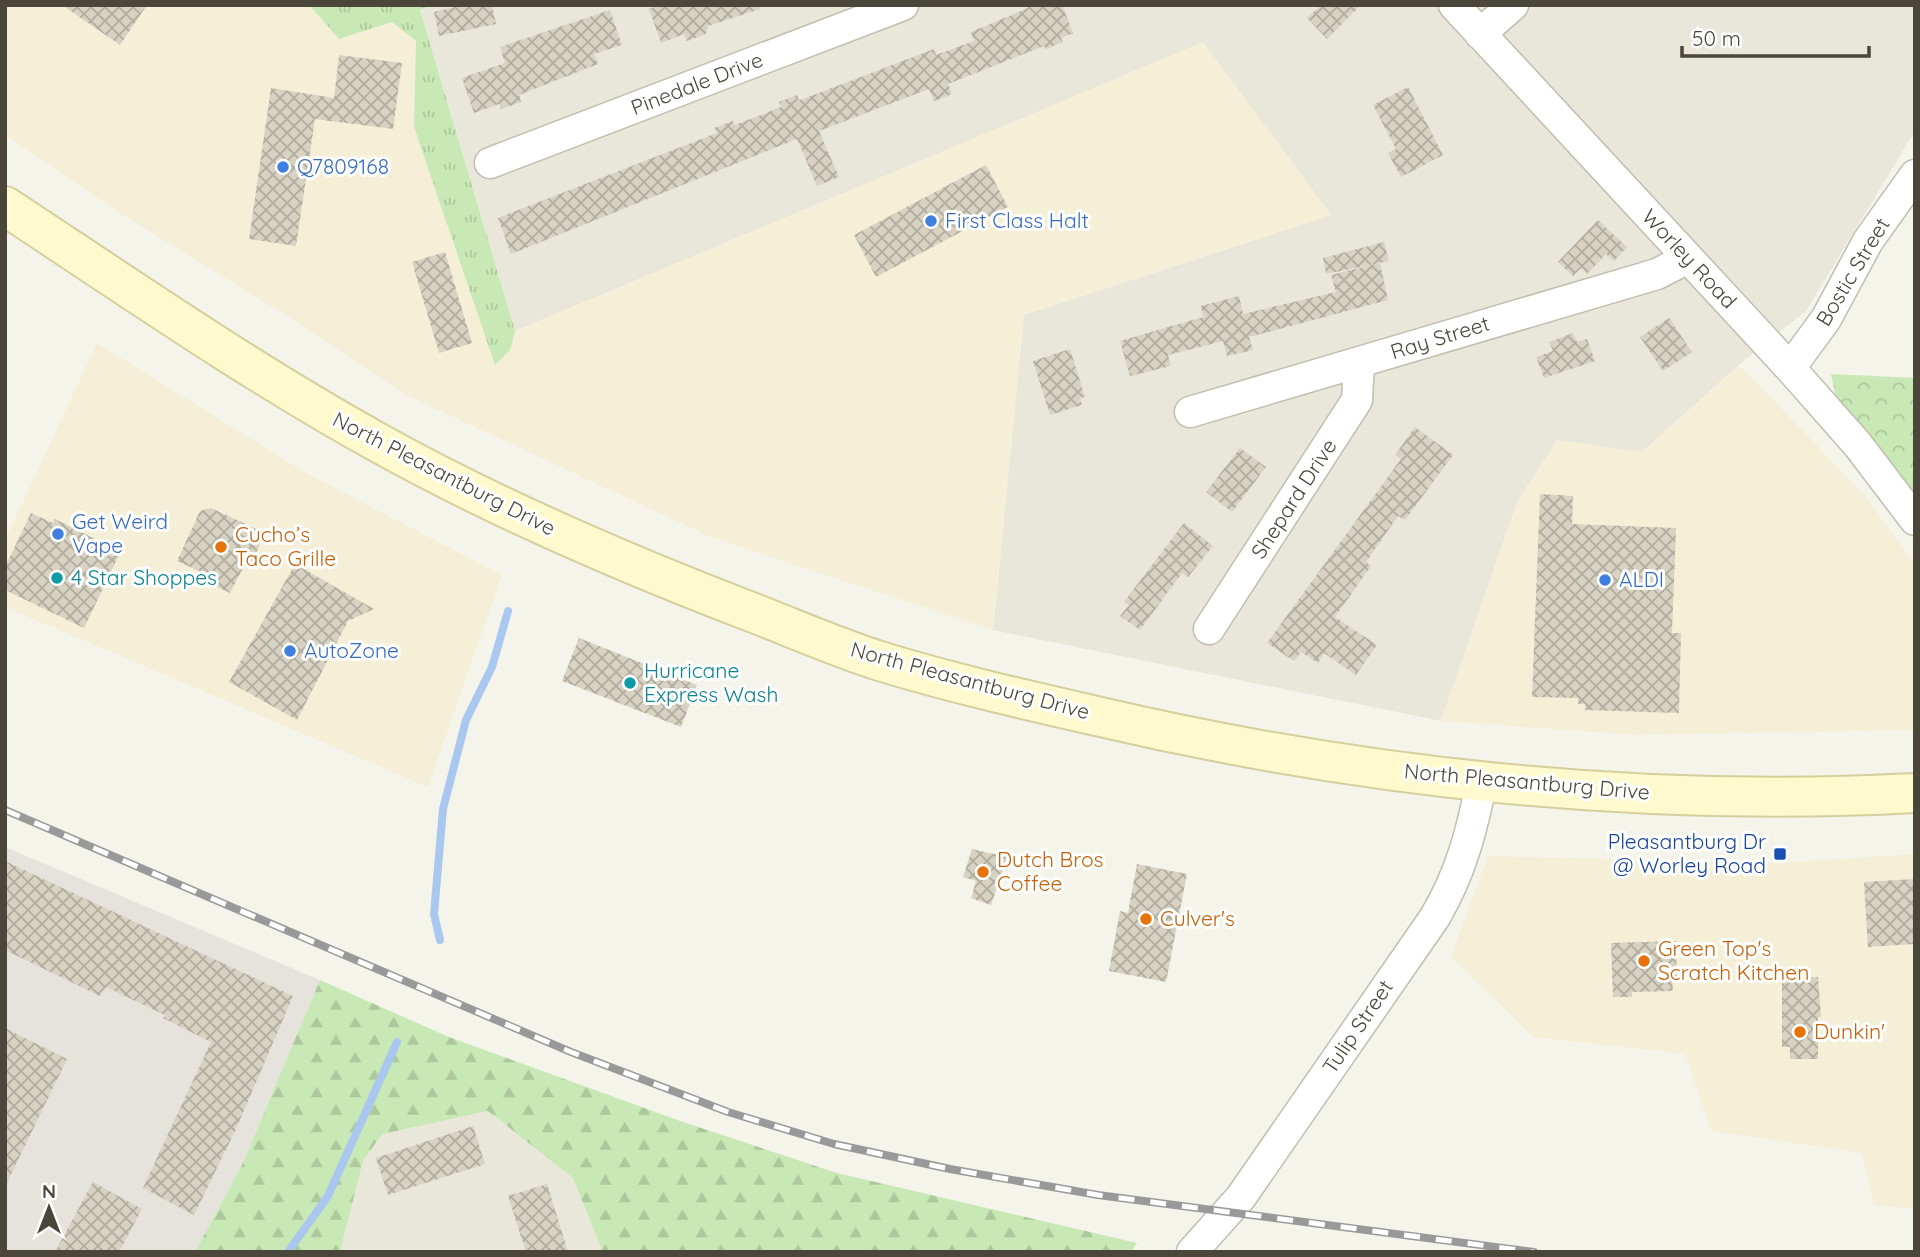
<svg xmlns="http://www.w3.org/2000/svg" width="1920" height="1257" font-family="Quicksand,sans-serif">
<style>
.residential{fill:#e9e7da}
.commercial{fill:#f6efd8}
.industrial{fill:#e5e3dc}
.grass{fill:url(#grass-tufts)}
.forest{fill:url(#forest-firs)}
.park{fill:url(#park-crowns)}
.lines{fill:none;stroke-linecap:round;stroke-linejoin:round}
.stream{stroke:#aac7f0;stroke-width:8}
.building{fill:url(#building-cross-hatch)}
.minor-casing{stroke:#c1beae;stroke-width:33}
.secondary-casing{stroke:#d4cf9c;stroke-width:42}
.minor{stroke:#fff;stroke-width:30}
.secondary{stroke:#fefacd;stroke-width:38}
.rail-casing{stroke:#999;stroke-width:8}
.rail{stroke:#fff;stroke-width:5;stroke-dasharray:16;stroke-linecap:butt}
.shop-dot{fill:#3f7fe0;stroke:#fff;stroke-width:2.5}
.food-dot{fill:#e8710a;stroke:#fff;stroke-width:2.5}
.culture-dot{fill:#0f9aa8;stroke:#fff;stroke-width:2.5}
.transit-dot{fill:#1a4fb4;stroke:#fff;stroke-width:2.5}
.labels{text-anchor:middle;stroke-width:6;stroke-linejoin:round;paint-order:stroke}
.street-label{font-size:21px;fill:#4a4639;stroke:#fff}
.shop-label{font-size:21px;fill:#366cbe;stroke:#fff;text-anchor:start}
.food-label{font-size:21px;fill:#c56008;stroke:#fff;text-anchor:start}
.culture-label{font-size:21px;fill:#0d838f;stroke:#fff;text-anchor:start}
.transit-label{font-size:21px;fill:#164399;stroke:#fff;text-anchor:end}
</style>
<defs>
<pattern id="grass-tufts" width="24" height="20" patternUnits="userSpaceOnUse" patternTransform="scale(1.75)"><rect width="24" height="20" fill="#c8e8b5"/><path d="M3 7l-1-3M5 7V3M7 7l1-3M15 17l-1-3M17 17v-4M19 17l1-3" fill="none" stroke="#adc89c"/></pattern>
<pattern id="forest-firs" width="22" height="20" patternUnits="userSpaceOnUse" patternTransform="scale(1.75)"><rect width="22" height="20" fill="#c8e8b5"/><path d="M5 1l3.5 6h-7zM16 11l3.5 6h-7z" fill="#adc89c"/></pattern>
<pattern id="park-crowns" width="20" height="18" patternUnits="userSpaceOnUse" patternTransform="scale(1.75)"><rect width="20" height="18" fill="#c8e8b5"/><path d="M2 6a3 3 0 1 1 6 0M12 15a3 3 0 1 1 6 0" fill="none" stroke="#adc89c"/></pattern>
<pattern id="building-cross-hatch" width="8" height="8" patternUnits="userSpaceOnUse" patternTransform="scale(1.75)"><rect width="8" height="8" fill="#d7d2c1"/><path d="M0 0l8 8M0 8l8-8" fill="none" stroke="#b0ac9e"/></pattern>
</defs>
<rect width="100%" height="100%" fill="#f5f4eb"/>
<path class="residential" d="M430 5H1915V131L1806 311 1739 365 1642 452 1518 500 1441 721 993 630 1024 315 1331 215 1203 43 515 331 420 9Z
M489 1111 573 1178 603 1252H340L363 1161 382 1133Z"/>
<path class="commercial" d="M5 5H309L339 39 393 22 416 41 414 127 510 350 515 331 1203 42 1331 215 1024 315 993 630 713 538 406 395 292 319 121 214 5 135Z
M97 343 308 474 502 575 428 787 5 607V540Z
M1739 365 1863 493 1915 564V730L1632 735 1441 721 1518 500 1557 440 1642 452Z
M1915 854V1209L1874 1205 1862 1153 1711 1131 1685 1054 1533 1037 1451 957 1488 856 1778 863Z"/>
<path class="industrial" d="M5 847 320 980 242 1165 195 1252H5Z"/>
<path class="grass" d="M309 5H430L420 10 515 331 510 350 495 365 414 127 416 41 392 22 339 39Z"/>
<path class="forest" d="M320 980 449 1037 683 1122 837 1173 1137 1243 1131 1252H603L573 1178 488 1111 382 1134 363 1161 340 1252H195L242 1165Z"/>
<path class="park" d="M1831 374 1915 378V495L1836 398Z"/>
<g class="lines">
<path class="stream" d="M440 940 434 914 443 809 466 720 492 667 508 611
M288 1252 328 1196 397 1042"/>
</g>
<path class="building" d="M62 5H147L120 45Z
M463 5H492L496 24 439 36 434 12Z
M660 5H759L760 9 708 26 706 34 687 41 684 34 661 43 649 9Z
M1027 5H1062L1073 33 1061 38 1063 42 1046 49 1044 46 948 84 952 94 934 101 929 89 819 131 839 177 817 186 797 139 511 254 498 218 717 133 714 128 733 121 735 125 781 107 779 102 797 95 799 100 803 99 934 49 936 55 974 41 971 32 1028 8Z
M1321 5H1361L1327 39 1307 18Z
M610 10 622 45 594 54 598 64 519 95 521 102 501 109 499 104 474 113 462 78 505 63 500 47Z
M339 55 402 63 393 129 315 119 296 246 249 239 271 88 334 98Z
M1408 87 1443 155 1401 177 1388 153 1396 149 1373 105Z
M986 165 1008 207 876 277 854 235Z
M1598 220 1627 247 1614 261 1606 254 1587 274 1581 268 1573 276 1558 262Z
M1384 242 1389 261 1326 274 1323 258Z
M445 252 472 343 439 353 412 262Z
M1380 263 1388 300 1249 337 1253 350 1227 356 1223 341 1168 355 1171 366 1130 376 1120 341 1203 317 1201 306 1239 296 1243 314 1336 292 1331 275Z
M1669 318 1692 352 1663 371 1640 337Z
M1573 333 1577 342 1587 339 1595 361 1544 378 1536 357 1553 351 1549 342Z
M1070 349 1085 397 1080 398 1082 405 1050 415 1033 361Z
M1415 427 1453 455 1405 520 1398 516 1366 562 1371 566 1335 617 1377 645 1356 675 1324 653 1318 663 1301 652 1294 661 1267 643 1401 459 1395 455Z
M1240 448 1266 467 1232 512 1206 492Z
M1540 494 1573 496 1572 524 1676 528 1672 633H1681L1679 713 1585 710V704H1578V698L1532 697Z
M211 508 265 533 253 560 245 564 230 593 217 587 212 577 177 561 200 511Z
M31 513 53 523 55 519 101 542 100 545 119 555 84 628 5 590V567Z
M1184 523 1213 546 1188 577 1182 573 1140 630 1120 616 1129 605 1124 602Z
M295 564 374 609 348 621 297 720 229 682Z
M579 638 697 685 681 727 562 681Z
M972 849 1007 857 991 905 971 898 976 881 963 877Z
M5 861 293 996 236 1129 194 1215 143 1188 211 1042 163 1018 165 1015 106 987 100 996 5 950Z
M1137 864 1187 874 1166 982 1109 971 1120 911 1128 913Z
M1915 879V944L1868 947 1864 882Z
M1676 941 1677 979H1672L1673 991 1632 992V997H1613L1611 943Z
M1782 977H1818L1821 1017H1818V1059H1790V1047H1782Z
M5 1028 67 1059 5 1187Z
M473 1126 485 1164 388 1195 376 1158Z
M93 1182 142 1209 119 1252H55Z
M547 1184 568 1252H526L508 1196Z"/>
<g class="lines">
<g class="minor-casing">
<path id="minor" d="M1454 5 1790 368 1858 445 1915 520
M1480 34 1513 5
M490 163 903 5
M1790 368 1826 319 1868 241 1915 175
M1190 412 1657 274 1688 258
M1209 629 1357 400 1359 363
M1192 1252 1241 1197 1435 917C1461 873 1472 830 1482 780"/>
</g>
<g class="secondary-casing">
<path id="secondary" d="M5 206C128 287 249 371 377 442 499 510 628 565 759 615 800 631 841 649 883 662 952 683 1022 699 1092 715 1360 778 1640 808 1915 793"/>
</g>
<use href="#minor" class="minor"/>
<use href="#secondary" class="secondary"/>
<g class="rail-casing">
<path id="rail" d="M5 810 571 1052 728 1112 834 1144 950 1169 1098 1195 1534 1252"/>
</g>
<use href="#rail" class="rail"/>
</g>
<g class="shop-dot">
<circle cx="283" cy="167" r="7"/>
<circle cx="931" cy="221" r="7"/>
<circle cx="58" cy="534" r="7"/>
<circle cx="1605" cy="580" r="7"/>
<circle cx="290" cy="651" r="7"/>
</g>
<g class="food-dot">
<circle cx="221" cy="547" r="7"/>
<circle cx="983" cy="872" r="7"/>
<circle cx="1146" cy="919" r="7"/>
<circle cx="1644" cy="961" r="7"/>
<circle cx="1800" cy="1032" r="7"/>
</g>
<g class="culture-dot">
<circle cx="57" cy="578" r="7"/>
<circle cx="630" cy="683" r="7"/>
</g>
<rect class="transit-dot" x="1773" y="847" width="14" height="14" rx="3.5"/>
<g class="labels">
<g class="street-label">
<text transform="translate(697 84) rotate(-21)" y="7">Pinedale Drive</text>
<text transform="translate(1689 259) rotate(47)" y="7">Worley Road</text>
<text transform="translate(1853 272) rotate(-59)" y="7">Bostic Street</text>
<text transform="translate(1440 338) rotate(-17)" y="7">Ray Street</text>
<text transform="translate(444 474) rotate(27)" y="7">North Pleasantburg Drive</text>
<text transform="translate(1294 499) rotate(-57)" y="7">Shepard Drive</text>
<text transform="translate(970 681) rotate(15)" y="7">North Pleasantburg Drive</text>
<text transform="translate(1527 782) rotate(5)" y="7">North Pleasantburg Drive</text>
<text transform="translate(1358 1027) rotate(-56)" y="7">Tulip Street</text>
</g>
<g class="shop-label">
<text x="297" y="174">Q7809168</text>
<text x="945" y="228">First Class Halt</text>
<text x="72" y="529">Get Weird<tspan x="72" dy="24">Vape</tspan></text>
<text x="1619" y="587">ALDI</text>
<text x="304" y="658">AutoZone</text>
</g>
<g class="food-label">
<text x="235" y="542">Cucho’s<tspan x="235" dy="24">Taco Grille</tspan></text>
<text x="997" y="867">Dutch Bros<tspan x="997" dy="24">Coffee</tspan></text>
<text x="1160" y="926">Culver's</text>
<text x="1658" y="956">Green Top's<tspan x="1658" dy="24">Scratch Kitchen</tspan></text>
<text x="1814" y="1039">Dunkin'</text>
</g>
<g class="culture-label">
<text x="71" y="585">4 Star Shoppes</text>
<text x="644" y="678">Hurricane<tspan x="644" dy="24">Express Wash</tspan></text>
</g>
<g class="transit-label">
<text x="1766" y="849">Pleasantburg Dr<tspan x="1766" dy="24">@ Worley Road</tspan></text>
</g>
</g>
<rect width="1920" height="1257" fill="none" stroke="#4a4639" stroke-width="14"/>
<g transform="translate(49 1208)" stroke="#ffffff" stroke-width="5" paint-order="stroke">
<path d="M0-5L12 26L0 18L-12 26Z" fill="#4a4639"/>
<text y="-10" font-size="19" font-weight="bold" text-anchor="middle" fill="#4a4639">N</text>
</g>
<path d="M1682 46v10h187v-10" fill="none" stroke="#4a4639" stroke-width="3.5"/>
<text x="1692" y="46" font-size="21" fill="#4a4639" stroke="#ffffff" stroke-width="5" paint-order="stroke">50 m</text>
</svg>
